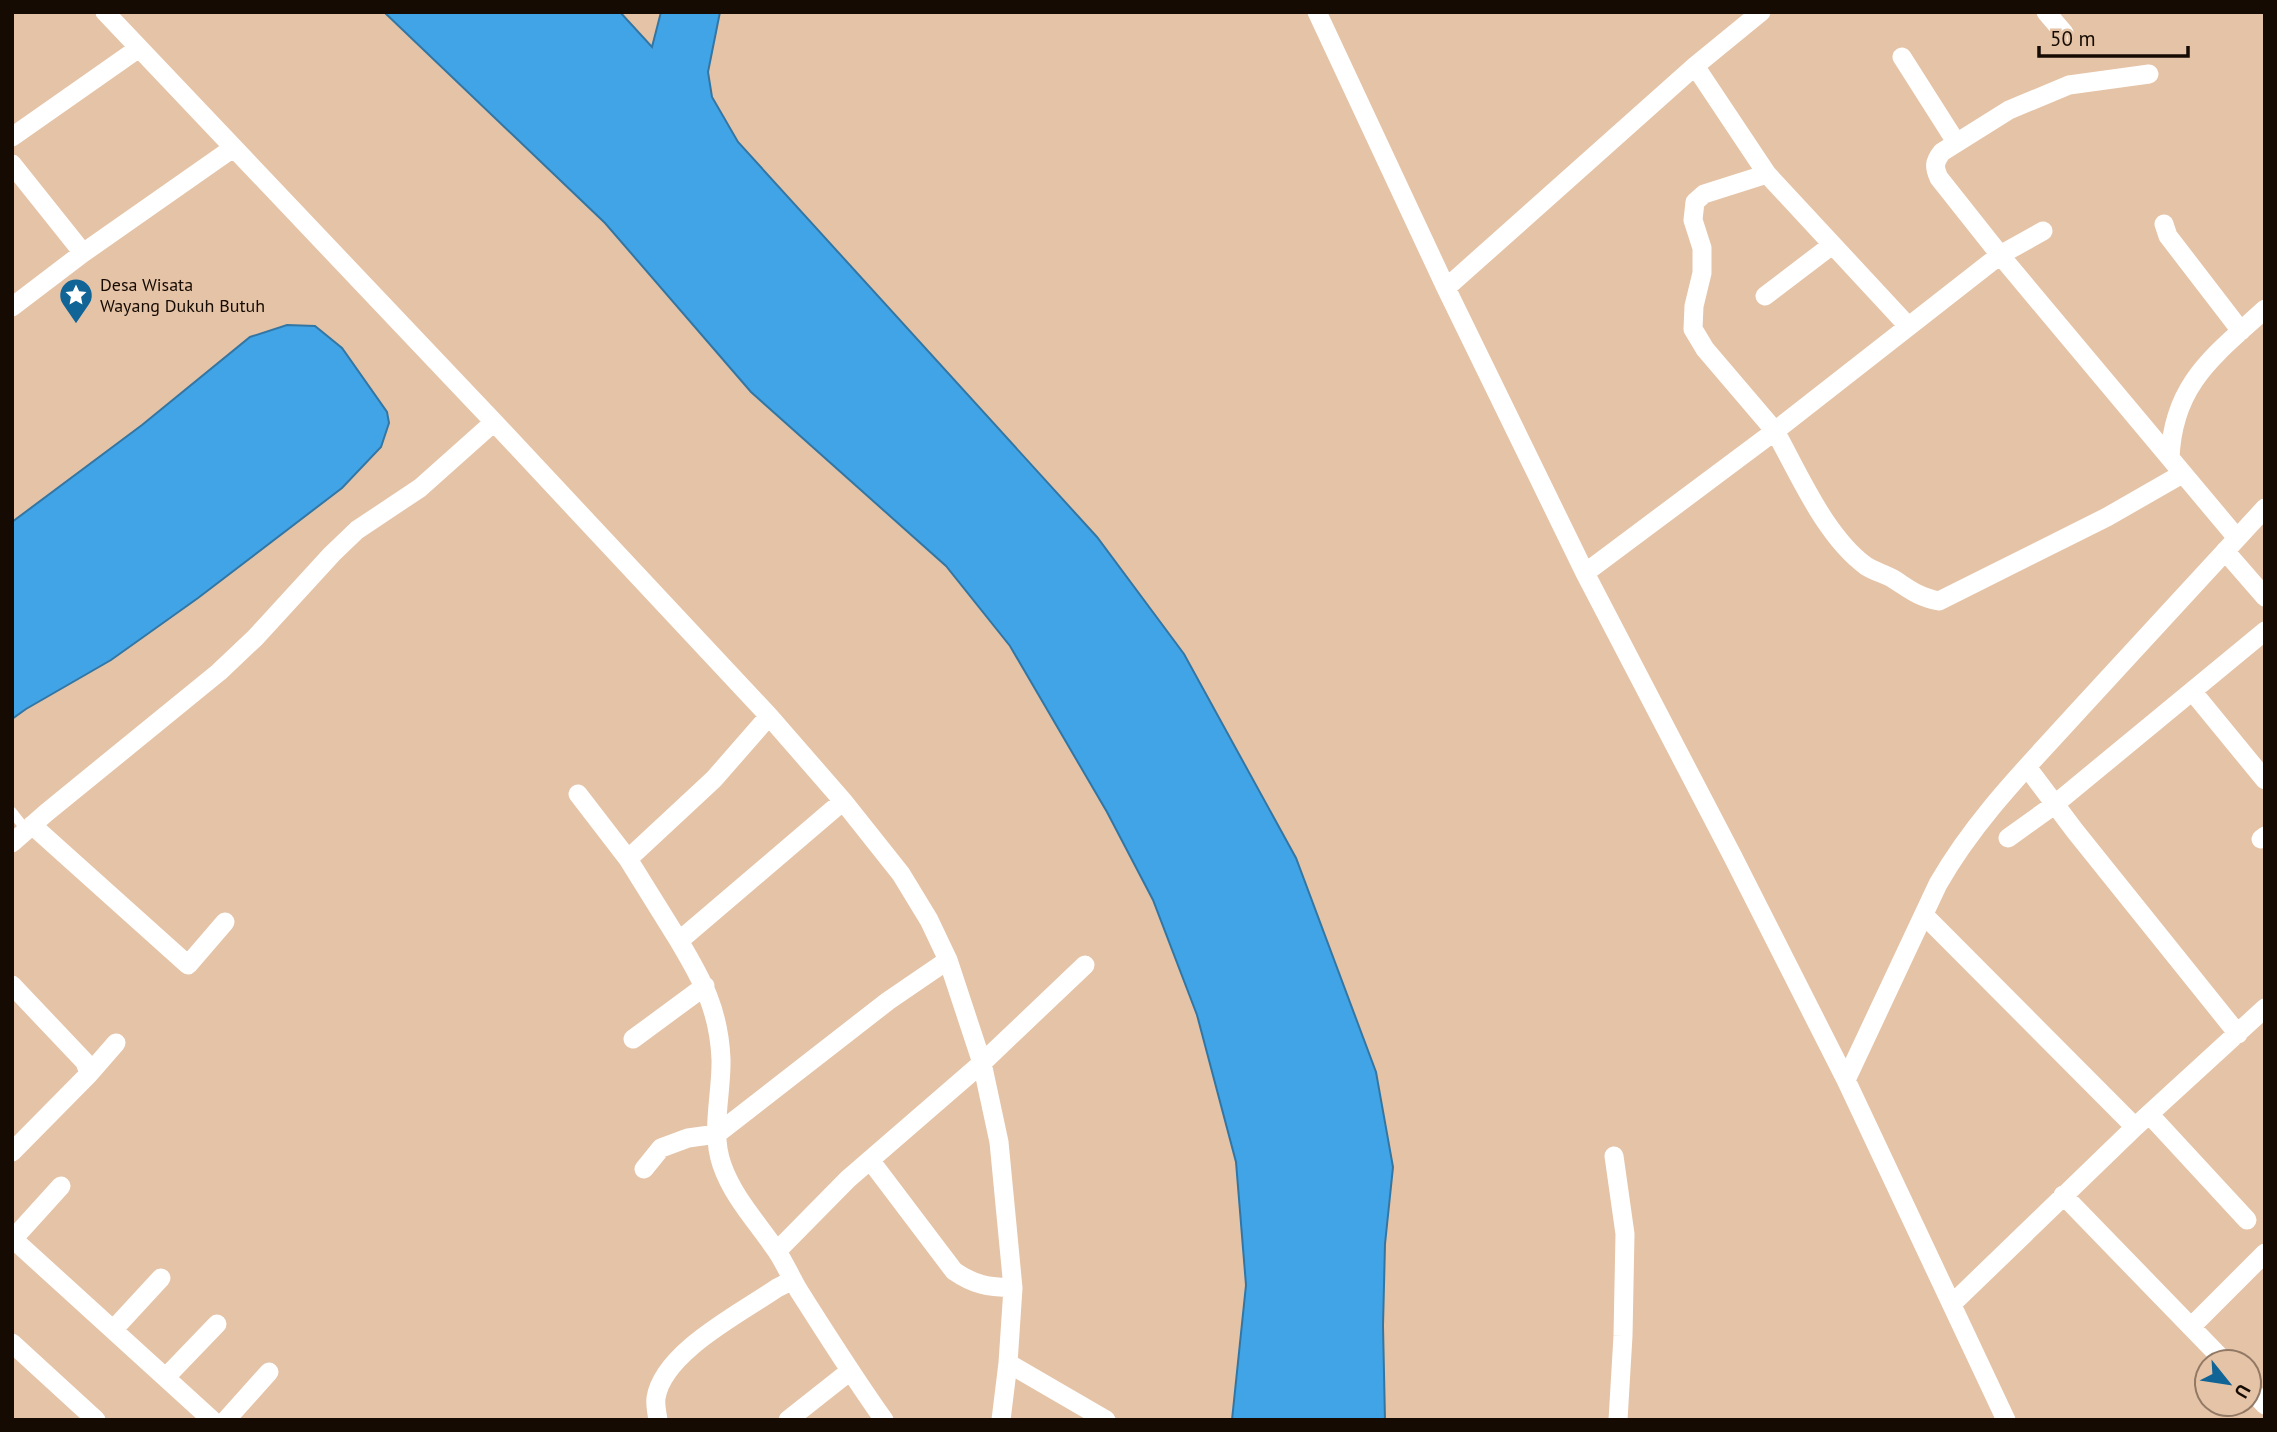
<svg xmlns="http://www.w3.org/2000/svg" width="2277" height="1432" font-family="'PT Sans',sans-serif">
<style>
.water{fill:#40a4e7;stroke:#3376a3;stroke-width:2}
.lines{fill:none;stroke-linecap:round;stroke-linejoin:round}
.lane{stroke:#fff;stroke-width:10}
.street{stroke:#fff;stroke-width:19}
.labels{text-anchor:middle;stroke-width:7;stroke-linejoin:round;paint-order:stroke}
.poi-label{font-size:18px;fill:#160b03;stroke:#e5c3a6;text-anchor:start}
</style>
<rect width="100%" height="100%" fill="#e5c3a6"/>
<path class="water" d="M384 12H620L652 47 661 12H720L708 72 712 97 738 142 1097 537 1184 654 1296 858 1376 1072 1393 1167 1385 1244 1383 1326 1385 1420H1232L1246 1285 1236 1162 1197 1015 1153 900 1107 812 1010 646 946 566 751 392 605 223Z
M287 325 315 326 342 348 387 412 389 423 381 447 342 488 198 598 111 660 26 709 12 719V522L142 425 250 337Z"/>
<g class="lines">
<path class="lane" d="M12 812 27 831"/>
<path class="street" d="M105 12 494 422 769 716 843 801 901 874 929 920 948 960 982 1063 999 1142 1013 1288 1008 1363 1001 1420
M1317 12 1446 288 1585 573 1733 857 1846 1080 2006 1420
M2046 12 2064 33
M1902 57 1956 142
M1695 66 1767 174 1908 326
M2149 74 2069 85 2009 110 1942 152C1934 162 1934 167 1939 178L2000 255 2237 538
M12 137 139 48
M12 164 83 253
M2164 224 2168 236 2241 331
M2043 231 2000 255 1775 431C1799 474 1825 536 1866 566 1875 572 1886 574 1895 580 1912 591 1919 597 1939 601L2107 517 2182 474
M1446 288 1695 66 1761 12
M1765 296 1832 245
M12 307 83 253 233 148
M2170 458C2173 383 2215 355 2265 309
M2225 551 2265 597
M1585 573 1775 431 1705 349 1693 329 1694 306 1702 273V248L1693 220 1695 202 1704 194 1767 174
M2192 691 2265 780
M2027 767 2075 831 2238 1034
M578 794 628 859 679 941
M843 801 679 941C703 981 719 1011 721 1059 722 1094 710 1131 722 1165 733 1197 757 1222 776 1250 785 1263 791 1278 799 1291 827 1335 854 1378 884 1420
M32 825 188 965 225 922
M2008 838 2054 805 2265 631
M2261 839 2265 836
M12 843 46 813 219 672 255 638 332 554 357 530 420 488 494 422
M628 859 714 779 769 716
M1925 916 2135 1127
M12 985 85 1062 89 1074
M633 1039 705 986
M1846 1080 1938 884C1975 819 2028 766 2078 711 2140 643 2203 576 2265 508
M2149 1114 2247 1220
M12 1152 89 1074 116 1043
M1614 1156 1625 1234 1623 1336 1618 1420
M870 1160 954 1271C974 1285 988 1287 1013 1288
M644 1169 661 1148 688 1138 717 1134 888 1001 948 960
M2063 1195 2225 1362
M12 1238 212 1420
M13 1239 61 1186
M777 1251 848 1179 982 1063 1085 965
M1953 1303 2135 1127 2265 1008
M2192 1326 2265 1253
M113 1330 161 1278
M12 1343 96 1420
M1008 1363 1106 1420
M166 1377 217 1324
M2249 1388 2265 1405
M226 1420 269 1372
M658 1420C657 1413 655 1405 656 1398 663 1352 741 1313 777 1288L793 1280
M788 1420 850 1371"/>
</g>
<defs>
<g id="sight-pin" transform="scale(1.75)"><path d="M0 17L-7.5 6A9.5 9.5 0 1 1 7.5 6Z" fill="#106496" stroke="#e5c3a6"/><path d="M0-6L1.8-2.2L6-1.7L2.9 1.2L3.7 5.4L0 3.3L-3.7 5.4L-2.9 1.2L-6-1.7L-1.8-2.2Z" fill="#fff"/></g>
</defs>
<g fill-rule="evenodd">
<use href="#sight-pin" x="76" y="295"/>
</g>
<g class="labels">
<g class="poi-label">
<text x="100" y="291">Desa Wisata<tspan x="100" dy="21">Wayang Dukuh Butuh</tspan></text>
</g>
</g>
<rect width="2277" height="1432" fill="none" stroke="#160b03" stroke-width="28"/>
<g transform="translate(2228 1383) rotate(120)"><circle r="33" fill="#e5c3a6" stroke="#927965" stroke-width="2"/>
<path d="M0-5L12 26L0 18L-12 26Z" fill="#106496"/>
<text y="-10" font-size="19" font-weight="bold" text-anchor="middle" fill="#160b03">U</text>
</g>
<path d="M2039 46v10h149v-10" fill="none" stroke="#160b03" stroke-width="3.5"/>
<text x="2050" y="46" font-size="21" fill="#160b03" stroke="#e5c3a6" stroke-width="5" paint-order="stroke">50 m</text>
</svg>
